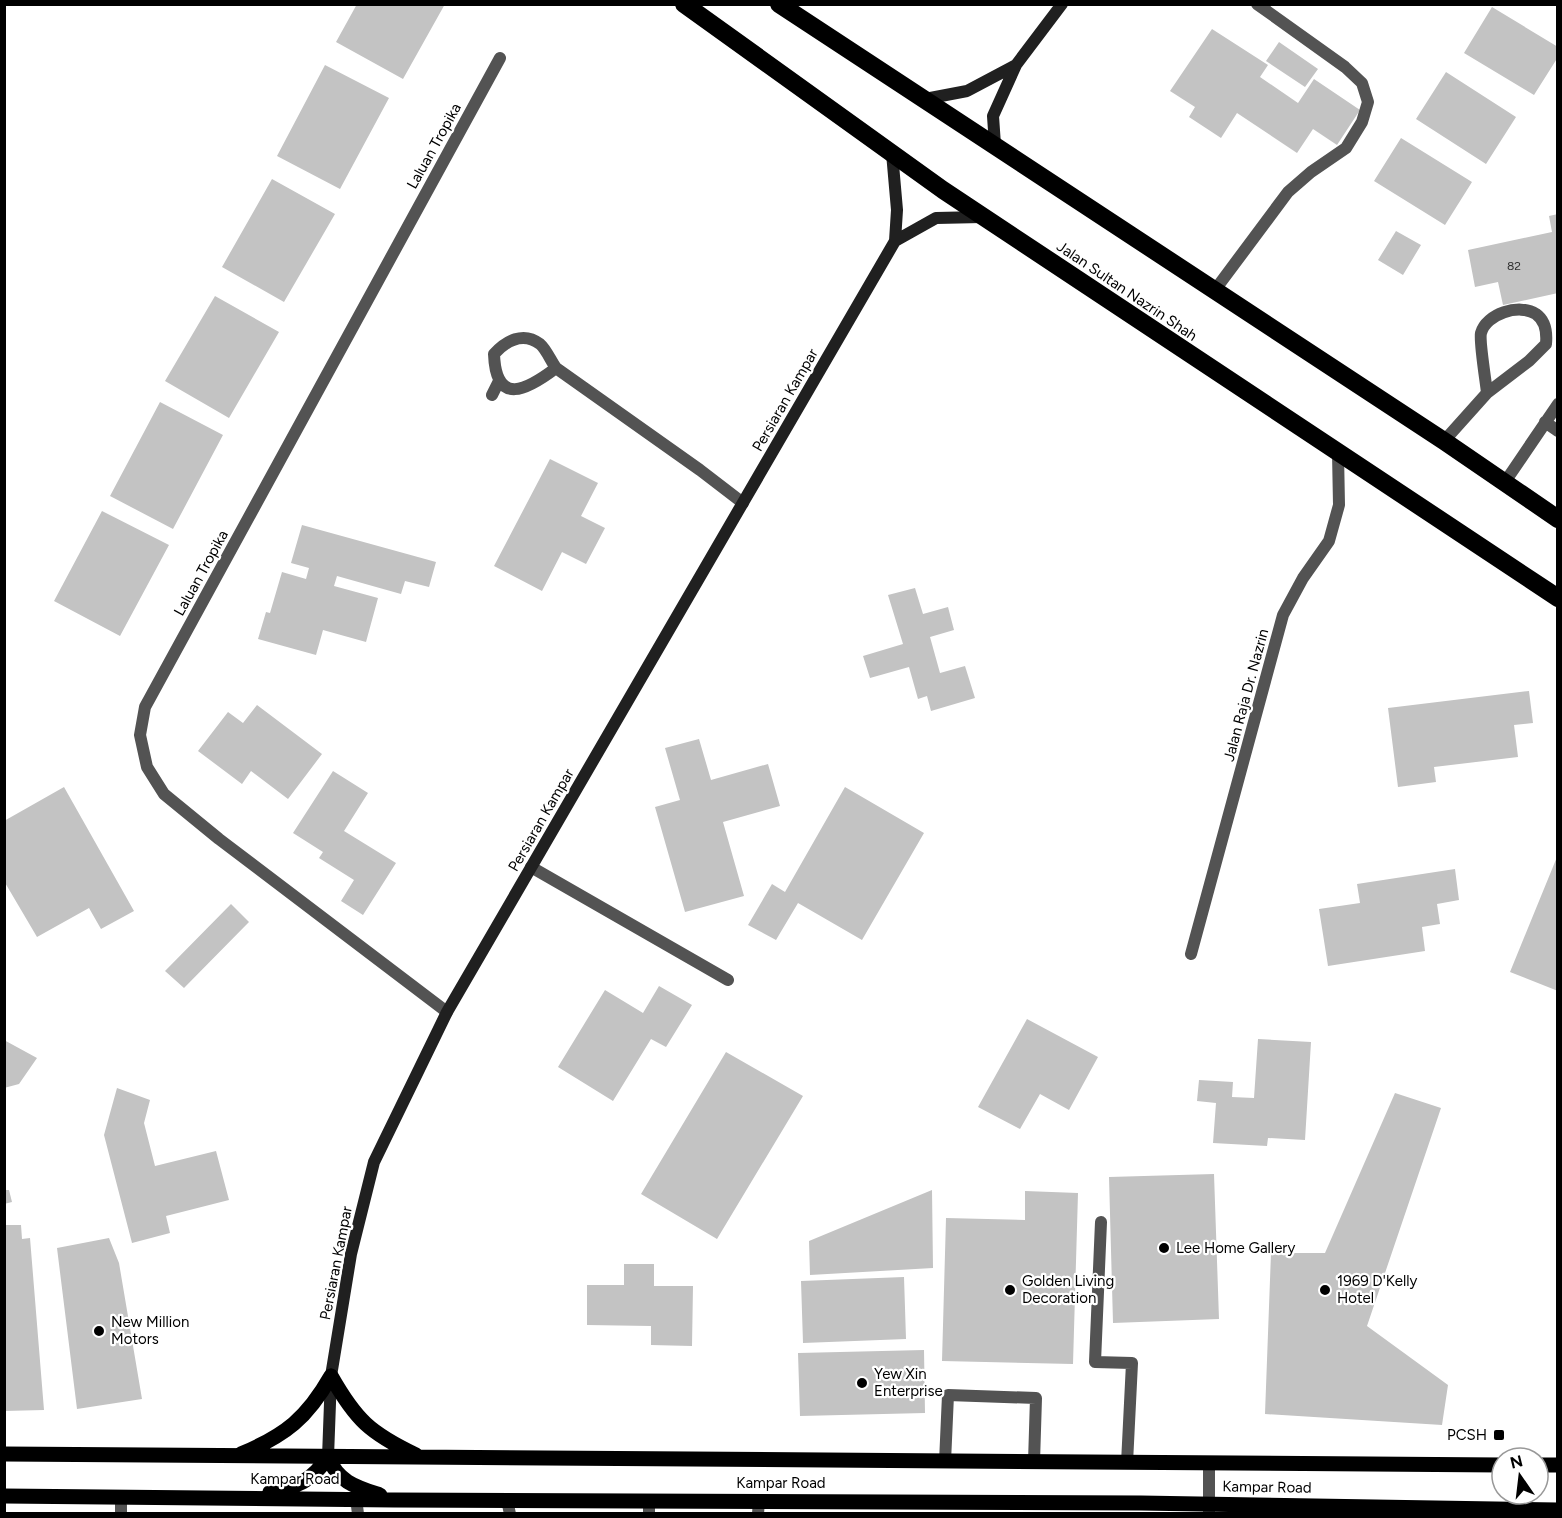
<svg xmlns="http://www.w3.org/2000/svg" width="1562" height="1518" font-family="Figtree,sans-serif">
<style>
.building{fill:#c3c3c3}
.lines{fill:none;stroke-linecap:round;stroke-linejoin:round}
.lane{stroke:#535353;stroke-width:12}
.street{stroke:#535353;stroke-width:12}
.secondary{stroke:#202020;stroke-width:12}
.primary{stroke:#000;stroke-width:15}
.highway{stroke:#000;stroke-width:18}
.poi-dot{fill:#000;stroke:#fff;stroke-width:2}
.labels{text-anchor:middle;stroke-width:4.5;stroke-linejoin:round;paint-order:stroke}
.number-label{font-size:12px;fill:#313131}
.street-label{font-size:15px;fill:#000;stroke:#fff}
.poi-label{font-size:15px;fill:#000;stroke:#fff;text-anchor:start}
</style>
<rect width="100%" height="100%" fill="#fff"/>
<path class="building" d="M357 4H445L403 79 336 42Z
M1492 7 1558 47V57L1534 95 1464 53Z
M1212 29 1268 65 1260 77 1298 103 1314 79 1360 110 1337 145 1313 129 1297 153 1237 113 1221 138 1189 117 1195 107 1170 91Z
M1279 42 1318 69 1305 87 1266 61Z
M325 65 389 98 340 189 277 156Z
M1446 72 1516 117 1486 164 1416 119Z
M1401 138 1472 182 1445 225 1374 181Z
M272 179 335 214 284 302 222 267Z
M1558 214V293L1503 305 1498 282 1475 287 1468 250 1552 232 1549 216Z
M1396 231 1421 245 1403 275 1378 260Z
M215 296 279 332 229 418 165 381Z
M160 402 223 435 173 529 110 496Z
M550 459 598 483 581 516 605 528 586 564 562 552 542 591 494 566Z
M102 511 169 545 120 636 54 601Z
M302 525 436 562 429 587 405 581 401 594 337 576 334 586 378 598 366 642 323 630 316 655 258 639 266 612 270 613 282 572 306 579 309 568 291 563Z
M915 588 923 614 948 607 954 630 930 637 940 673 965 666 975 698 931 711 927 696 918 699 909 667 870 678 863 656 903 644 888 595Z
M1529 691 1533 723 1514 725 1518 757 1434 767 1436 782 1398 787 1388 708Z
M257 705 322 754 288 799 251 771 242 784 198 751 228 712 243 723Z
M699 739 711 780 768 764 780 806 723 822 744 896 685 912 655 807 680 800 665 748Z
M333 771 368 793 344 831 396 863 363 915 341 901 354 880 319 858 323 852 293 833Z
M64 787 134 911 101 929 89 908 37 937 4 881V821Z
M845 787 924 833 862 940 798 903 776 940 748 925 772 884 785 892Z
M1557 857H1558V991L1510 972Z
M1455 869 1459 900 1437 904 1440 924 1422 927 1425 951 1328 966 1319 909 1360 903 1357 884Z
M231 904 249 922 184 988 165 971Z
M659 986 692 1005 666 1047 651 1039 613 1101 558 1067 605 990 643 1013Z
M1027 1019 1098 1057 1069 1110 1040 1094 1020 1129 978 1107Z
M1258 1039 1311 1042 1305 1140 1268 1138 1267 1146 1213 1143 1216 1103 1197 1101 1199 1080 1233 1082 1232 1097 1254 1098Z
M4 1040 37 1058 19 1084 4 1088Z
M726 1052 803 1096 717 1239 641 1194Z
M117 1088 150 1100 144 1123 155 1166 216 1151 229 1200 166 1216 170 1233 132 1243 104 1135Z
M1395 1093 1441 1108 1367 1326 1448 1385 1442 1425 1265 1414 1271 1253H1325Z
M1214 1174 1219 1319 1113 1323 1109 1177Z
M4 1190H9L12 1202 4 1204Z
M932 1190 933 1268 810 1275 809 1241Z
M1025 1191 1078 1193 1073 1364 942 1361 946 1218 1025 1220Z
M4 1225H21L22 1239 30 1238 44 1410 4 1411Z
M109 1238 119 1263 142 1399 77 1409 57 1248Z
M624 1264H654V1286H693L692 1346 651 1345V1326L587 1325V1285H624Z
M904 1277 906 1339 803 1343 801 1281Z
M924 1350 925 1413 800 1416 798 1353Z"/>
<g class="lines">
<path class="lane" d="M1215 290 1288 192 1311 172 1346 148 1362 122 1368 102 1362 83 1345 67 1257 4
M556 368C527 390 496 407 494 354 506 341 523 331 540 344 546 349 551 361 556 368L700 470 743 503
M492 395 499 381
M1545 422 1558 431
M1444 441 1487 393 1529 361 1546 344C1547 333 1546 321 1536 314 1519 303 1486 314 1481 333 1479 341 1486 382 1487 393
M1505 482 1558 404
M1101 1222 1095 1362 1132 1363 1127 1463
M945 1462 948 1395 1036 1398 1034 1462
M356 1498 358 1514
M507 1500 510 1514
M649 1500V1514
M121 1514V1496
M758 1514 759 1500
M1209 1514V1463"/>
<path class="street" d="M531 867 728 980
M1191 954 1283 615 1303 578 1329 541 1339 505 1338 453
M447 1012 219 839 164 794 147 767 140 735 145 707 500 58"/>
<path class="secondary" d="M925 99 967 91 1016 65
M995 145 993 116 1016 65 1062 4
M895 241 936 218 982 217
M328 1457 331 1376 351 1254 374 1162 447 1012 895 241 897 210 892 153"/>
<path class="primary" d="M331 1376C356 1420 370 1433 416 1455
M4 1454 1502 1465
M241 1454C286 1435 307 1418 331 1376
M328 1457C338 1482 356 1487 380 1495
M1538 1465H1558
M270 1492C298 1486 311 1482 328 1457
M4 1496 394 1500 1141 1503 1558 1510"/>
<path class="highway" d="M684 4 943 190 1558 598
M779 4 1444 441 1558 519"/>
</g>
<g class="poi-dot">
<circle cx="1164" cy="1248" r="6"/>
<circle cx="1010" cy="1290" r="6"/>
<circle cx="1325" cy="1290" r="6"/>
<circle cx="99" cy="1331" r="6"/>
<circle cx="862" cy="1383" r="6"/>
<rect x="1493" y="1429" width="12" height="12" rx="3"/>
</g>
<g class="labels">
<g class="number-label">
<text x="1514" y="270">82</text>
</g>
<g class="street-label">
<text transform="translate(434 146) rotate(-61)" y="5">Laluan Tropika</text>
<text transform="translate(1127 291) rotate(34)" y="5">Jalan Sultan Nazrin Shah</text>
<text transform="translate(785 400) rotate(-60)" y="5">Persiaran Kampar</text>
<text transform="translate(201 573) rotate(-61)" y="5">Laluan Tropika</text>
<text transform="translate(1246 695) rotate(-75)" y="5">Jalan Raja Dr. Nazrin</text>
<text transform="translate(541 820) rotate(-60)" y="5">Persiaran Kampar</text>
<text transform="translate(336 1263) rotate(-79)" y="5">Persiaran Kampar</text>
<text x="295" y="1484">Kampar Road</text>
<text x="781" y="1488">Kampar Road</text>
<text transform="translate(1267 1487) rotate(1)" y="5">Kampar Road</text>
</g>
<g class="poi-label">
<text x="1176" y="1253">Lee Home Gallery</text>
<text x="1022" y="1286">Golden Living<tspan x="1022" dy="17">Decoration</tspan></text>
<text x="1337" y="1286">1969 D'Kelly<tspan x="1337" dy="17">Hotel</tspan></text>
<text x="111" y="1327">New Million<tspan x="111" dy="17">Motors</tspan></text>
<text x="874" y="1379">Yew Xin<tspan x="874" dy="17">Enterprise</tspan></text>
<text x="1487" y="1440" text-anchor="end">PCSH</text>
</g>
</g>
<rect width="1562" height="1518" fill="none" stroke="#000000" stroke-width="12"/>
<g transform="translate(1520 1476) rotate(346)"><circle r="28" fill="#ffffff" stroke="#999999" stroke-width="1.5"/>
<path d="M0-4.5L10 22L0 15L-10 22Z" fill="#000000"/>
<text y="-9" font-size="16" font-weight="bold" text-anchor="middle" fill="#000000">N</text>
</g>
</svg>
